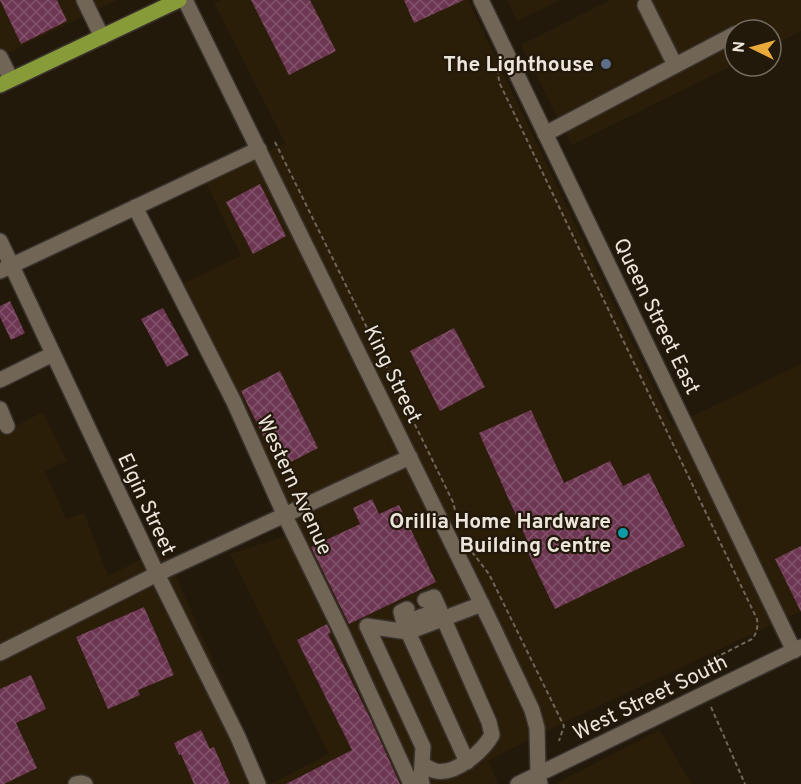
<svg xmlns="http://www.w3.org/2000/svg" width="801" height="784" font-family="Overpass,sans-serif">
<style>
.built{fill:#2b1e09}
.building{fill:url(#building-cross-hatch)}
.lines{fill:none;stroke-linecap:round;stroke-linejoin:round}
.minor-casing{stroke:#39322c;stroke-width:18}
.major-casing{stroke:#39322c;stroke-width:18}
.path{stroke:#6f675b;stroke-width:2;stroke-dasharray:4.5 3;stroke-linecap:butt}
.minor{stroke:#716656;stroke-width:15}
.major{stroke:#879b39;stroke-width:15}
.service-dot{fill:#5c6f8a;stroke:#22190b;stroke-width:2}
.culture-dot{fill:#0f9aa8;stroke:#22190b;stroke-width:2}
.labels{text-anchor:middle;stroke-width:4.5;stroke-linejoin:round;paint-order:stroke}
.poi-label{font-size:21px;font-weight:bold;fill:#ece5dc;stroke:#22190b;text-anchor:end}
.street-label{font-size:21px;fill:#ece5dc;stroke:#22190b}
</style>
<defs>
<pattern id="building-cross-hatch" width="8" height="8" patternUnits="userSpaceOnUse" patternTransform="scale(1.5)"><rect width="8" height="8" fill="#6d3652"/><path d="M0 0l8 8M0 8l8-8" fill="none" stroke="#82536a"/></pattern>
</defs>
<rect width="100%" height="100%" fill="#22190b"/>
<path class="built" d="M0 0H117L10 52 0 54Z
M220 0H468L672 426 801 364V611L565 722 488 761 498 784H270L329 754 230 554 297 532 175 287 241 256 205 180 285 143 214 3Z
M507 0H560L517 21Z
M610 0H801V31L771 46V30H735V64L572 145 521 45Z
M43 412 67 461 45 471 66 519 84 513 108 576 163 548 268 784H0V434Z
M659 730 692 784H557V783Z"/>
<path class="building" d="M0 0H57L67 21 21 44Z
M251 0H310L336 51 289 75Z
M404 0H464L414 23Z
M260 184 286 236 253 254 226 202Z
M10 301 25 333 11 340 0 317V306Z
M163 308 189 355 167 367 141 319Z
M454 328 485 387 440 411 410 351Z
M280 371 318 448 279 468 241 391Z
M531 410 564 483 610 461 623 486 649 473 685 546 555 609 528 553 532 551 479 433Z
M372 499 379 514 399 505 436 582 349 624 311 547 360 524 353 508Z
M801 546V612L775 559Z
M144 607 174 675 138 690 140 695 108 709 76 637Z
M327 624 331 633 328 634 371 720 400 784H286L352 750 297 640Z
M31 675 46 709 16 723 37 768 4 784H0V689Z
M201 730 210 749 214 747 230 784H194L181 754 179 755 174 743Z"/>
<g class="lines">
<g class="minor-casing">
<path id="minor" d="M84 0 102 37
M185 0 492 625 532 710 537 728 538 774 540 784
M481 0 794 651
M645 5 675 65
M0 57 11 79
M545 134 735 34
M135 207 234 402 285 516 343 635 411 784
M0 241 157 574 238 737 258 784
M0 271 259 149
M0 380 53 354
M0 409 7 426
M407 609 401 612 404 623 467 762
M404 623 439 610
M0 653 157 574 410 457
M422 764C426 766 431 770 436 771 456 775 483 751 492 735L489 722 434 597 425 600
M76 784 82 783 85 784
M422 784 421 779 423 747 367 626 408 632 482 604
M518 784 801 647"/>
</g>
<g class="major-casing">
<path id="major" d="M0 85 179 0"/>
</g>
<path class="path" d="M498 69V75L500 84 757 619C758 627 757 633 752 639L709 661 697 674 701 682
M275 142 424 443 453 502 458 522
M472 552 489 574 564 726 559 741
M711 707 745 784"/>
<use href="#minor" class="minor"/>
<use href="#major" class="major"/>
</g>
<circle class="service-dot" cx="606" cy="64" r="6"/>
<circle class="culture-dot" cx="623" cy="533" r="6"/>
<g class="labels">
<g class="poi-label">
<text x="594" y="71">The Lighthouse</text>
<text x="611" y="528">Orillia Home Hardware<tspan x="611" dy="24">Building Centre</tspan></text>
</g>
<g class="street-label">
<text transform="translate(657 316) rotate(64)" y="7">Queen Street East</text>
<text transform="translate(393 374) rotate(64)" y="7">King Street</text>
<text transform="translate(295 485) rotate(65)" y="7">Western Avenue</text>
<text transform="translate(147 504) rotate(65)" y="7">Elgin Street</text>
<text transform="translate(650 697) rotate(-26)" y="7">West Street South</text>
</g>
</g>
<g transform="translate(753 48) rotate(275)"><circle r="28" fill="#22190b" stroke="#736b5f" stroke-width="1.5"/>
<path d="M0-4.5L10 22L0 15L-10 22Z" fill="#eaaa39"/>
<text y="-9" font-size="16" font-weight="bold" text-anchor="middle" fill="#ece5dc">N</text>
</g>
</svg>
